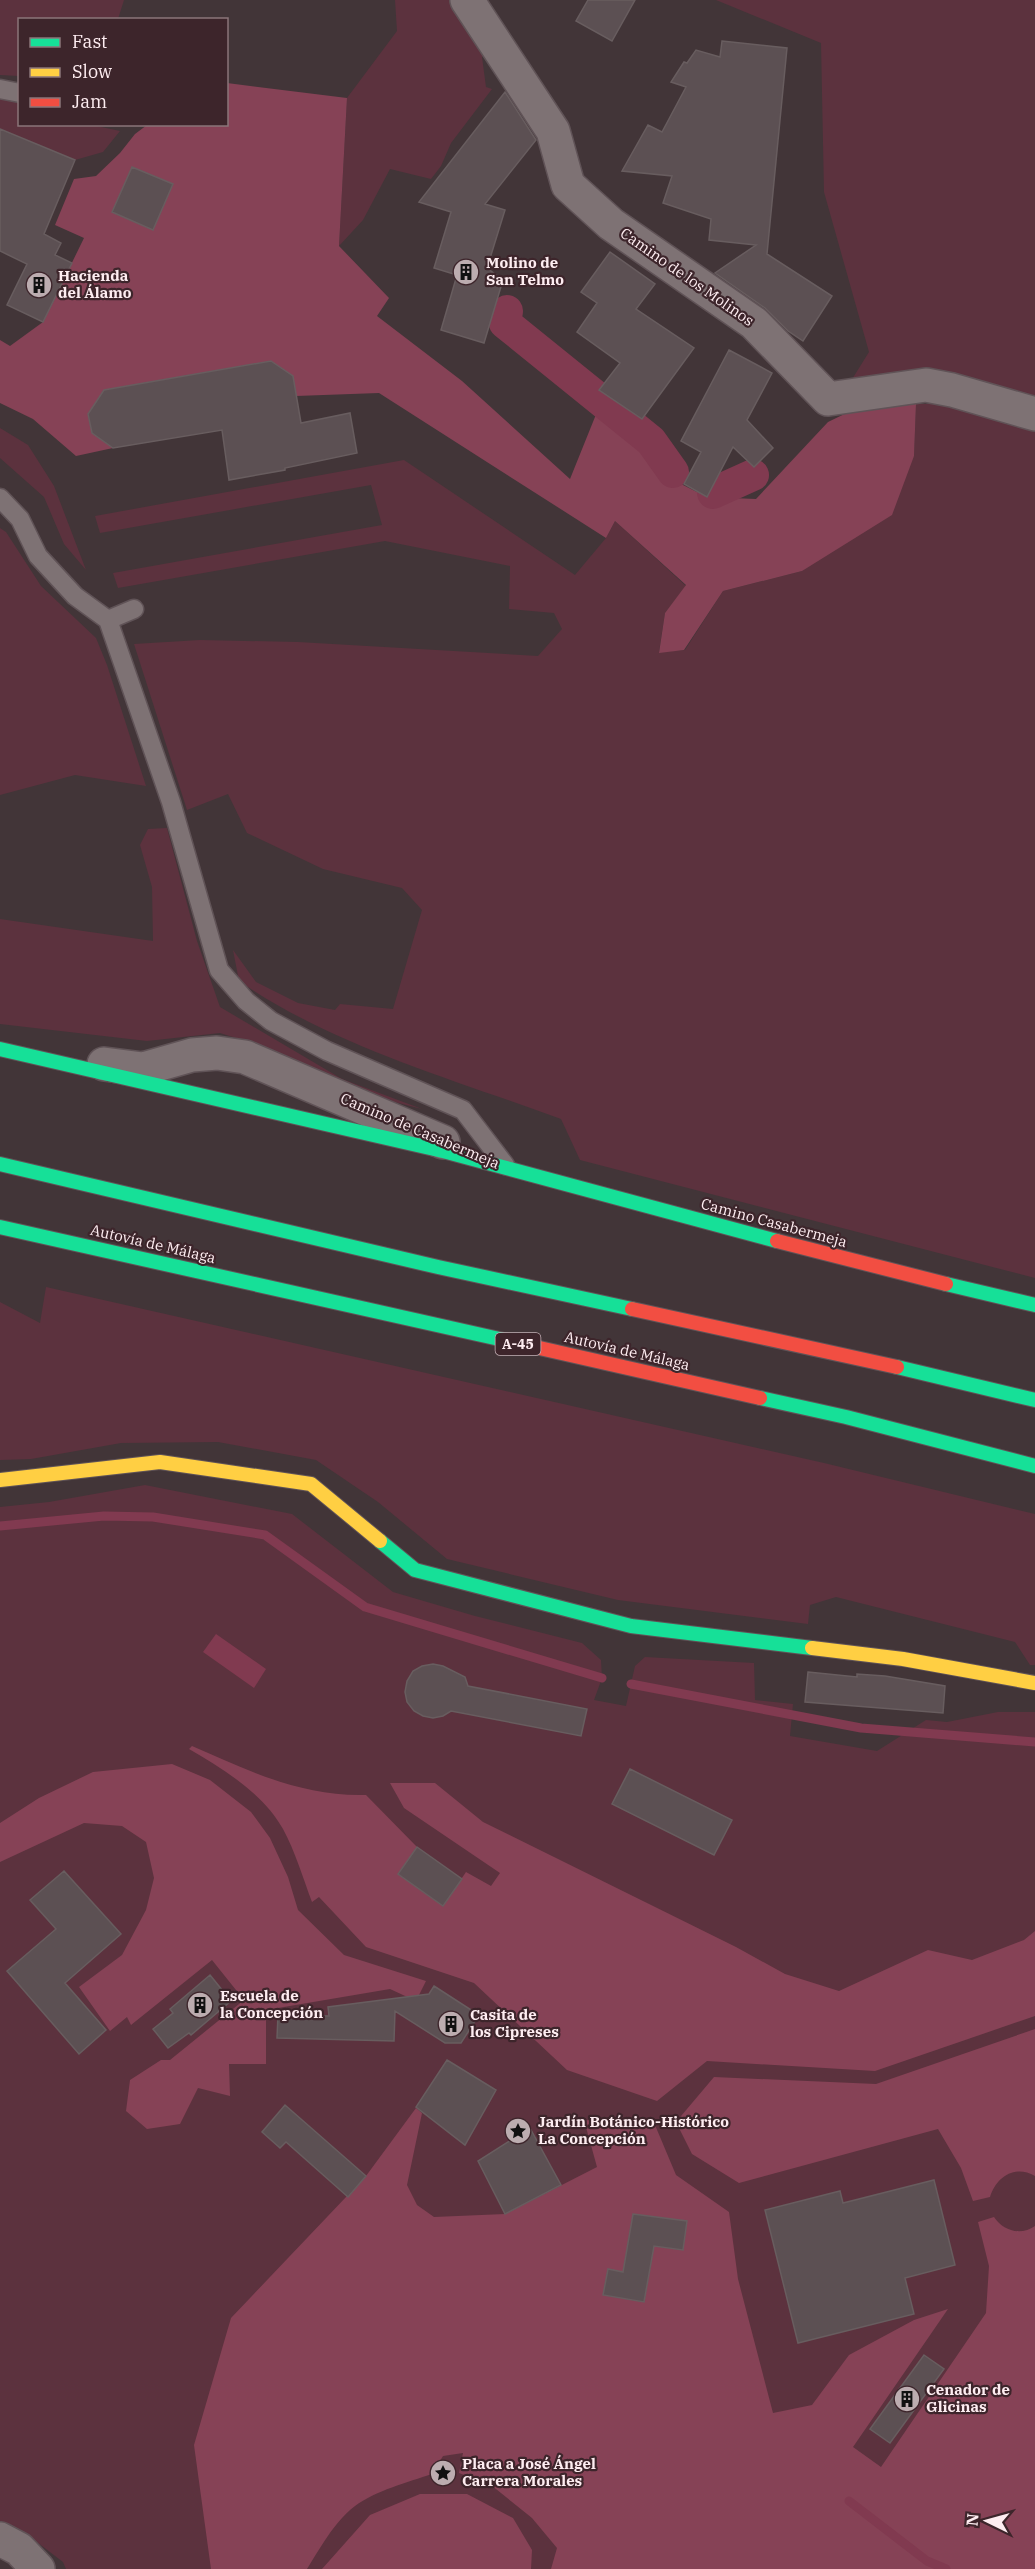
<svg xmlns="http://www.w3.org/2000/svg" width="1035" height="2569" font-family="'IBM Plex Serif',serif">
<style>
.green{fill:#5c323e}
.forest{fill:#864256}
.water{fill:#813a50}
.lines{fill:none;stroke-linecap:round;stroke-linejoin:round}
.stream{stroke:#813a50;stroke-width:9}
.canal{stroke:#813a50;stroke-width:32}
.building{fill:#5c5053;stroke:#685d5f;stroke-width:1.5}
.lane-casing{stroke:#605357;stroke-width:21}
.street-casing{stroke:#605357;stroke-width:36}
.fast-casing{stroke:#605357;stroke-width:16}
.slow-casing{stroke:#605357;stroke-width:16}
.jam-casing{stroke:#605357;stroke-width:16}
.lane{stroke:#7e7274;stroke-width:18}
.street{stroke:#7e7274;stroke-width:33}
.fast{stroke:#16e098;stroke-width:14}
.slow{stroke:#ffcf43;stroke-width:14}
.jam{stroke:#f24e42;stroke-width:14}
.labels{text-anchor:middle;stroke-width:4.5;stroke-linejoin:round;paint-order:stroke}
.shield{fill:#3d252b;stroke:#c4b1b6;stroke-width:1.5}
.shield-label{font-size:14px;font-weight:bold;fill:#feedf1}
.poi-label{font-size:15px;font-weight:bold;fill:#feedf1;stroke:#3d252b;text-anchor:start}
.street-label{font-size:15px;fill:#feedf1;stroke:#3d252b}
</style>
<rect width="100%" height="100%" fill="#423538"/>
<path class="green" d="M0 0H124L118 19 20 20 19 76 0 75Z
M395 0H453L492 48 482 57 486 87 492 89 451 143 441 166 431 179 390 169 363 220 339 246 347 98 397 31Z
M716 0H1035V399L946 371 913 373 846 389 869 352 824 192 821 43Z
M0 97 19 103 20 124 92 125 120 131 103 152 75 160 0 129Z
M916 404H939L1035 427V1278L580 1160 561 1119C453 1079 335 1047 239 981L233 950 256 982 298 1003 335 1010 340 1004 393 1009 422 910 402 888 323 869 247 833 228 794 187 810 134 644 200 640 298 642 538 656 562 629 554 613 509 609 510 566 385 541 118 588 113 573 382 525 371 485 100 533 95 516 404 460 575 575 606 538 615 521 686 586 665 613 659 652 685 650 723 591 802 571 914 456Z
M0 428 28 445 54 486 86 570 64 544 44 497 0 458Z
M0 528 6 532 41 586 96 638 107 665 146 786 75 775 0 795Z
M167 828 197 941 220 1007 342 1079 422 1109 339 1088 242 1040 220 1033 147 1041 0 1024V919L153 941 152 887 140 845 148 829Z
M46 1287 824 1463 1035 1514V1665H1030L1015 1642 836 1597 810 1605 808 1624 618 1600 447 1559 378 1502 316 1460 218 1442 121 1443 31 1459 0 1460V1302L40 1323Z
M145 1485 292 1514 393 1592 475 1616 582 1643 601 1660 602 1678 594 1700 626 1706 635 1666 645 1657 754 1663 755 1700 793 1704 790 1736 877 1751 926 1720 947 1722 998 1712H1035V2569H66L63 2562 21 2530 0 2523V1507L49 1502Z"/>
<path class="forest" d="M227 83 347 98 339 246 389 298 377 316 462 381 570 479 599 407 645 444 671 479 707 497 756 499 828 422 863 405 916 404 914 456 892 515 802 571 723 591 684 650 659 653 665 613 686 585 615 521 606 538 379 393 296 396 271 361 104 390 88 414 92 433 113 448 76 456 33 419 0 403V340L10 346 43 322 84 238 55 225 74 179 96 176 120 153 135 134 147 125 226 124Z
M192 1746C249 1771 303 1797 366 1795L417 1847 398 1874 443 1906 466 1872 491 1886 500 1873 404 1808 390 1783H435L483 1822 736 1947 785 1974 839 1991 928 1950 972 1960 1024 1940 1035 1931V2016L875 2071 707 2061 657 2101 567 2070 474 1983 366 1947 319 1897 312 1902C303 1878 295 1851 283 1829 263 1793 223 1769 189 1749Z
M172 1764 210 1780 251 1812 270 1838 288 1877 298 1910 344 1955 426 1981 416 2001 390 1989 266 2010V2064H229L230 2096 198 2088 180 2124 147 2129 126 2111 130 2080 161 2060H170L244 2000 212 1960 131 2025 127 2017 110 2031 79 1987 122 1955 146 1910 154 1878 146 1842 122 1826 84 1823 0 1862V1823L39 1798 93 1772Z
M1035 2029V2176C1015 2164 996 2177 990 2197L973 2201 961 2168 938 2129 739 2183 692 2154 676 2122 714 2077 876 2084Z
M416 2108 422 2113 407 2185 417 2205 434 2217 505 2214 597 2167 584 2120 655 2125 676 2175 729 2212 738 2279 773 2413 812 2405 849 2355 914 2320 948 2309 853 2447 881 2467 986 2313 989 2266 978 2222 994 2217C1003 2231 1021 2236 1035 2226V2569H551L557 2548 532 2518 491 2485 459 2473 463 2453 443 2456 432 2474C408 2482 375 2491 355 2506 335 2521 320 2548 307 2569H211L194 2445 231 2318 366 2176Z
M420 2494H467L513 2518 532 2550 531 2569H322L370 2515Z"/>
<path class="water" d="M216 1634 266 1669 254 1688 203 1652Z"/>
<g class="lines">
<path class="stream" d="M0 1526 104 1516 153 1517 265 1535 365 1607 602 1678
M631 1684 861 1728 1035 1742
M849 2501 927 2561 946 2569"/>
<path class="canal" d="M507 311 505 323 651 441 673 472
M713 493 753 475"/>
</g>
<path class="building" d="M588 0H635L612 41 576 21Z
M722 41 787 48 767 254 832 296 803 341 788 331 765 308 715 273 756 245 709 240 711 219 663 203 672 176 622 171 648 125 662 132 686 87 671 82 684 62 687 63 696 50 720 57Z
M505 92 536 140 485 204 505 210 487 268 503 280 484 343 441 330 457 275 434 268 451 212 419 202Z
M0 129 75 160 44 234 61 243 55 255 72 263 43 322 7 305 27 264 0 251Z
M132 167 173 184 153 230 112 212Z
M610 252 655 284 636 309 694 348 642 419 599 390 620 363 577 332 597 303 581 292Z
M729 350 772 373 747 420 773 448 754 467 733 447 707 497 684 484 701 452 681 441Z
M271 361 293 376 301 423 350 413 357 453 285 468V470L229 480 222 430 113 448 92 433 88 414 104 390Z
M433 1664 443 1666 465 1677 468 1686 587 1709 581 1736 451 1711 443 1716 433 1718 423 1716 414 1711 407 1702 405 1692 407 1681 413 1671 422 1666Z
M808 1672 857 1677V1674L885 1676 945 1686 943 1713 805 1702Z
M630 1769 732 1820 714 1855 612 1804Z
M417 1847 462 1879 443 1906 398 1874Z
M64 1871 121 1934 65 1983 106 2030 79 2054 7 1971 56 1929 30 1900Z
M210 1975 231 2001 191 2035 189 2033 168 2048 153 2029 173 2013 170 2009Z
M434 1986 479 2015 461 2043H445L395 2011 394 2041 277 2038 278 2015 329 2016 328 2007 429 1994Z
M447 2060 496 2090 465 2145 416 2107Z
M285 2105 366 2176 348 2197 286 2142 280 2148 262 2132Z
M530 2128 561 2185 505 2214 478 2161Z
M934 2180 955 2265 905 2278 914 2314 798 2343 765 2210 840 2191 843 2203Z
M633 2214 687 2221 683 2250 654 2246 644 2302 603 2295 608 2269 623 2272Z
M924 2355 944 2369 890 2443 870 2429Z"/>
<g class="lines">
<g class="lane-casing">
<path id="lane" d="M0 89 20 93
M0 498 20 519 38 556 75 596 108 620 171 802 219 970 246 1001 271 1021 327 1051 463 1110 505 1165
M108 620 134 609"/>
</g>
<g class="street-casing">
<path id="street" d="M467 0 553 131 568 185 611 224 754 323 828 399 926 385 952 390 1035 414
M104 1064 143 1069 192 1055 217 1053 245 1057 443 1142
M0 2539 19 2549 38 2569"/>
</g>
<g class="fast-casing">
<path id="fast" d="M0 1049 443 1151 777 1241
M0 1164 438 1267 632 1309
M0 1227 535 1347
M946 1284 1035 1305
M897 1367 1035 1400
M760 1398 846 1417 1035 1466
M380 1541 415 1570 631 1626 812 1648"/>
</g>
<g class="slow-casing">
<path id="slow" d="M0 1480 160 1462 311 1484 380 1541
M812 1648 903 1659 1035 1683"/>
</g>
<g class="jam-casing">
<path id="jam" d="M777 1241 946 1284
M632 1309 897 1367
M535 1347 760 1398"/>
</g>
<use href="#lane" class="lane"/>
<use href="#street" class="street"/>
<use href="#fast" class="fast"/>
<use href="#slow" class="slow"/>
<use href="#jam" class="jam"/>
</g>
<defs>
<g id="building-disc" transform="scale(1.35)"><circle r="9.5" fill="#bcadb0" stroke="#3d252b"/><path d="M-4-6H4V6H1V3H-1V6H-4ZM-2.5-4.3h1.7v1.8h-1.7ZM.8-4.3h1.7v1.8H.8ZM-2.5-1h1.7V.8h-1.7ZM.8-1h1.7V.8H.8Z" fill="#111"/></g>
<g id="sight-disc" transform="scale(1.35)"><circle r="9.5" fill="#bcadb0" stroke="#3d252b"/><path d="M0-6L1.8-2.2L6-1.7L2.9 1.2L3.7 5.4L0 3.3L-3.7 5.4L-2.9 1.2L-6-1.7L-1.8-2.2Z" fill="#111"/></g>
</defs>
<g fill-rule="evenodd">
<use href="#building-disc" x="466" y="272"/>
<use href="#building-disc" x="39" y="285"/>
<use href="#building-disc" x="200" y="2005"/>
<use href="#building-disc" x="451" y="2024"/>
<use href="#sight-disc" x="518" y="2131"/>
<use href="#building-disc" x="907" y="2399"/>
<use href="#sight-disc" x="443" y="2473"/>
</g>
<g class="labels">
<rect class="shield" x="495.5" y="1333" width="45" height="22" rx="4.5"/>
<g class="shield-label">
<text x="518" y="1349">A-45</text>
</g>
<g class="poi-label">
<text x="486" y="268">Molino de<tspan x="486" dy="17">San Telmo</tspan></text>
<text x="58" y="281">Hacienda<tspan x="58" dy="17">del Álamo</tspan></text>
<text x="220" y="2001">Escuela de<tspan x="220" dy="17">la Concepción</tspan></text>
<text x="470" y="2020">Casita de<tspan x="470" dy="17">los Cipreses</tspan></text>
<text x="538" y="2127">Jardín Botánico-Histórico<tspan x="538" dy="17">La Concepción</tspan></text>
<text x="926" y="2395">Cenador de<tspan x="926" dy="17">Glicinas</tspan></text>
<text x="462" y="2469">Placa a José Ángel<tspan x="462" dy="17">Carrera Morales</tspan></text>
</g>
<g class="street-label">
<text transform="translate(687 277) rotate(35)" y="5">Camino de los Molinos</text>
<text transform="translate(420 1131) rotate(23)" y="5">Camino de Casabermeja</text>
<text transform="translate(774 1223) rotate(15)" y="5">Camino Casabermeja</text>
<text transform="translate(153 1244) rotate(13)" y="5">Autovía de Málaga</text>
<text transform="translate(627 1351) rotate(13)" y="5">Autovía de Málaga</text>
</g>
</g>
<rect x="18" y="18" width="210" height="108" fill="#3d252b" stroke="#8a757a" stroke-width="1.5"/>
<rect x="30" y="38" width="30" height="9" fill="#16e098" stroke="#8a757a" stroke-width="1.5"/>
<text x="72" y="48" font-size="18" fill="#feedf1">Fast</text>
<rect x="30" y="68" width="30" height="9" fill="#ffcf43" stroke="#8a757a" stroke-width="1.5"/>
<text x="72" y="78" font-size="18" fill="#feedf1">Slow</text>
<rect x="30" y="98" width="30" height="9" fill="#f24e42" stroke="#8a757a" stroke-width="1.5"/>
<text x="72" y="108" font-size="18" fill="#feedf1">Jam</text>
<g transform="translate(987 2521) rotate(275)" stroke="#3d252b" stroke-width="4.5" paint-order="stroke">
<path d="M0-4.5L10 22L0 15L-10 22Z" fill="#feedf1"/>
<text y="-9" font-size="16" font-weight="bold" text-anchor="middle" fill="#feedf1">N</text>
</g>
</svg>
